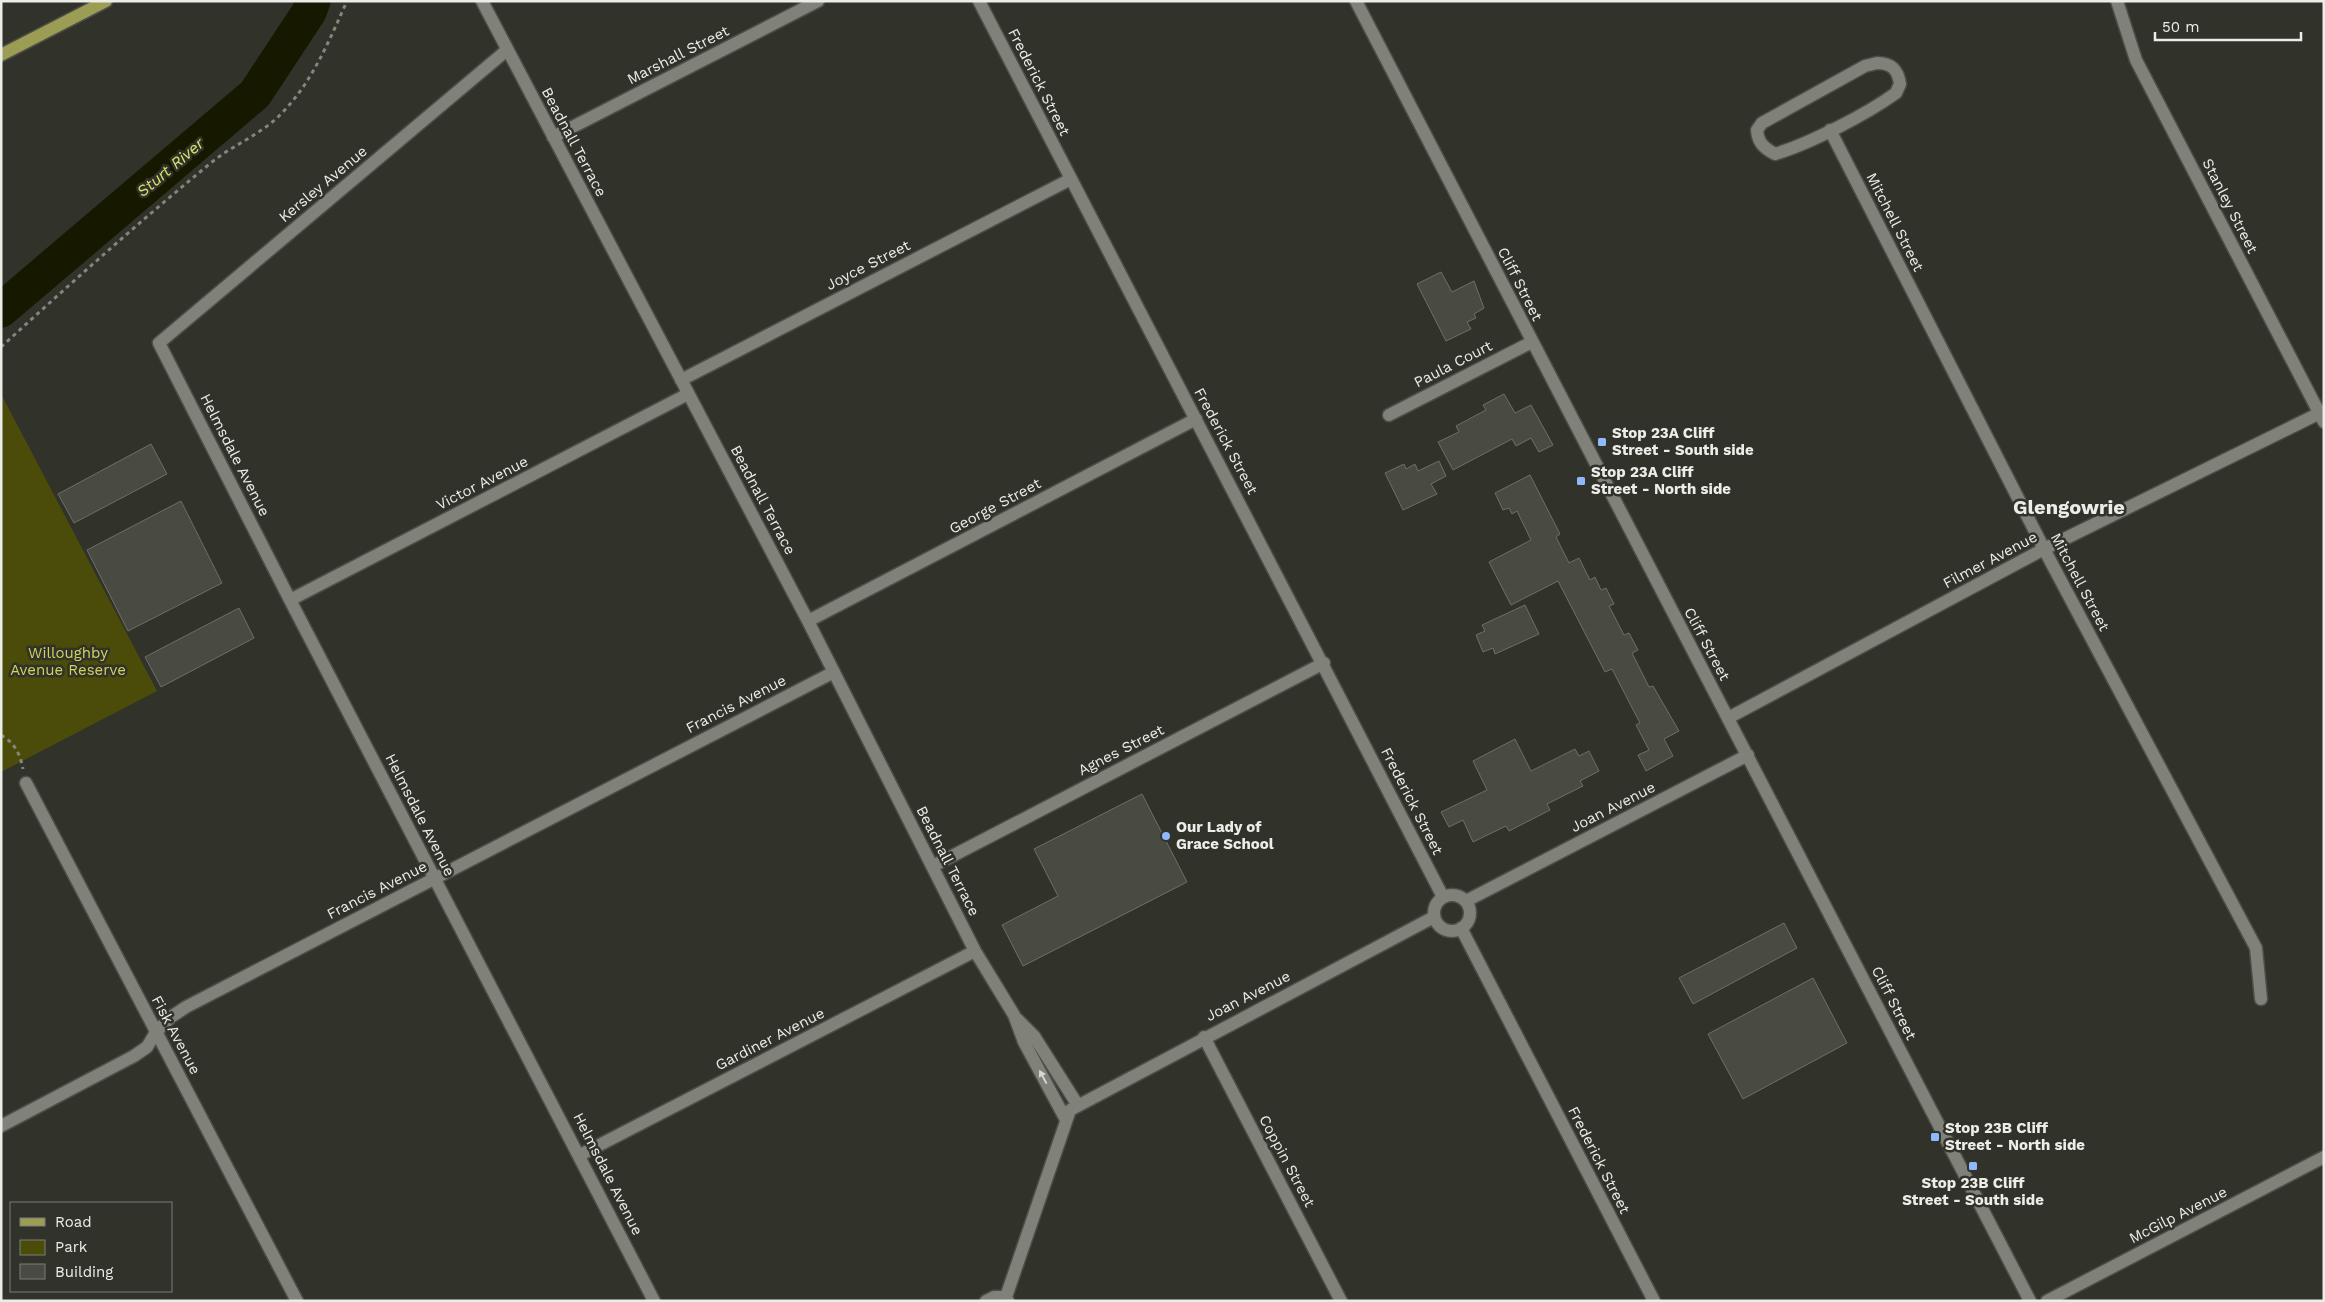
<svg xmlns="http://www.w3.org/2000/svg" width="2325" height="1302" font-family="'Work Sans',sans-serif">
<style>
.green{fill:#4b4c0a}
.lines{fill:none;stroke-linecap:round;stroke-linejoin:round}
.river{stroke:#171800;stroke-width:35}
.building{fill:#494a42;stroke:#6e6f66}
.minor-casing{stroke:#4c4d46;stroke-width:15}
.major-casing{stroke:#4c4d46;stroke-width:15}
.path{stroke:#84857e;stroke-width:3;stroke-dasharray:4 4;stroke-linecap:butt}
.minor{stroke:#808178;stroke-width:12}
.major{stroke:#9a9d53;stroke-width:12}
.oneway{fill:#d6d7d2}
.poi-dot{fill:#90b8fd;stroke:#31322a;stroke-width:2}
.labels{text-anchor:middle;stroke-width:5;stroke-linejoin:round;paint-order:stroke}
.street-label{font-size:15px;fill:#ecede8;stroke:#31322a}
.poi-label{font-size:15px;font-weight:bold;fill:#ecede8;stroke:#31322a;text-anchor:start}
.park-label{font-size:15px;fill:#d0d35d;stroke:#31322a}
.water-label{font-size:16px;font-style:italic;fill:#dee26c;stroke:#31322a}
.district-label{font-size:20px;font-weight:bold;fill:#ecede8;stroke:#31322a}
</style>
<rect width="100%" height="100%" fill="#31322a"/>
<path class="green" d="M1 394 157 691 1 772Z"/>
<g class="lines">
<path class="river" d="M1 310 255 94 309 12 313 1"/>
</g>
<path class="building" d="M1441 272 1452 292 1474 281 1484 308 1474 314 1476 318 1467 322 1471 329 1446 341 1417 284Z
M1504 394 1515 413 1531 405 1553 445 1539 452 1531 438 1516 446 1512 439 1453 470 1438 442 1459 432 1456 426 1486 410 1483 405Z
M151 444 167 474 74 523 58 494Z
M1439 461 1446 476 1431 484 1437 494 1403 510 1385 473 1404 464 1406 469 1415 464 1418 471Z
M1530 475 1560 534 1556 537 1569 563 1579 558 1590 580 1595 577 1601 590 1606 588 1614 604 1609 606 1624 635 1629 633 1638 650 1632 653 1649 687 1653 686 1679 731 1664 739 1673 756 1646 771 1638 755 1649 750 1636 725 1640 723 1612 669 1605 672 1558 581 1511 605 1489 562 1531 540 1517 511 1512 514 1509 508 1503 510 1495 493Z
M181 501 222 583 128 631 87 550Z
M1525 605 1539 634 1495 654 1493 648 1483 652 1476 635 1485 631 1482 625Z
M239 608 254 638 161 687 145 657Z
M1515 739 1531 771 1575 749 1579 756 1589 751 1599 771 1580 781 1583 786 1547 804 1550 810 1509 831 1506 826 1473 842 1463 820 1449 827 1441 812 1487 790 1473 761Z
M1142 794 1187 882 1023 966 1002 925 1058 896 1034 849Z
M1784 923 1797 948 1693 1004 1679 978Z
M1813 978 1847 1043 1743 1099 1708 1034Z"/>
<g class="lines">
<g class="minor-casing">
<path id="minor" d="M482 1 808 621 975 951 1014 1015 1024 1042 1066 1120
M979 1 1443 897
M1356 1 2030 1301
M2117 1 2136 60 2324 422
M507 50 159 343 290 600 654 1301
M1877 63C1892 63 1898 70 1900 84L1896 93C1867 114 1809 144 1775 154 1764 148 1758 143 1757 130L1762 123 1865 66Z
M1830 130 2044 549 2256 948 2261 999
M553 137 818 1
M681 380 1071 179
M1389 415 1532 342
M290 600 688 394
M808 621 1196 419
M1728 718 2044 549 2324 411
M26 783 297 1301
M933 866 1324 663
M1434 913a18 18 0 1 1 36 0a18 18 0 1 1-36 0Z
M1466 901 1748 755
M1461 928 1654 1301
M1017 1019 1034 1036 1077 1104
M1204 1037 1341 1301
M1 1126 134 1056 147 1047 156 1032 171 1017 186 1007 834 672
M580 1155 975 951
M986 1301 994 1297H1006
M1008 1301 1006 1297 1070 1110 1434 917
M2047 1301 2324 1157"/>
</g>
<g class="major-casing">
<path id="major" d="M1 55 106 1"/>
</g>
<path class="path" d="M1 347C70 284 140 221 212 162 233 145 260 135 280 115 312 83 329 41 347 1
M1 735C15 743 20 754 23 769"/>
<use href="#minor" class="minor"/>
<use href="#major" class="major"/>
</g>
<defs><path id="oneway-solid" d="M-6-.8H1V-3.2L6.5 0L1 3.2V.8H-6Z" transform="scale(1.25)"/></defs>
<use class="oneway" href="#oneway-solid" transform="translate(1043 1077) rotate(-118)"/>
<g class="poi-dot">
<rect x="1597" y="437" width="10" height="10" rx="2.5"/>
<rect x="1576" y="476" width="10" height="10" rx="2.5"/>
<circle cx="1166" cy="836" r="5"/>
<rect x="1930" y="1132" width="10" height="10" rx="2.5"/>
<rect x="1968" y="1161" width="10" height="10" rx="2.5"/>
</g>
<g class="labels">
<g class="street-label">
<text transform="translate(678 55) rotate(-27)" y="5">Marshall Street</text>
<text transform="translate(1039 82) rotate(63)" y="5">Frederick Street</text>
<text transform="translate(574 142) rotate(62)" y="5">Beadnall Terrace</text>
<text transform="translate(323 184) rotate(-40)" y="5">Kersley Avenue</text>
<text transform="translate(2230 206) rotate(63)" y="5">Stanley Street</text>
<text transform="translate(1895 222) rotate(63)" y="5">Mitchell Street</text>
<text transform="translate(868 265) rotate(-27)" y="5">Joyce Street</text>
<text transform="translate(1520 284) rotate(63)" y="5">Cliff Street</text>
<text transform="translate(1453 364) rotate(-27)" y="5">Paula Court</text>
<text transform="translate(1226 441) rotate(62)" y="5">Frederick Street</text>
<text transform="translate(235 455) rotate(63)" y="5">Helmsdale Avenue</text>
<text transform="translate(482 483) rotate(-27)" y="5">Victor Avenue</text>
<text transform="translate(763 500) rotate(62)" y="5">Beadnall Terrace</text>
<text transform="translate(995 506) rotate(-28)" y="5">George Street</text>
<text transform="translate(1990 560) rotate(-28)" y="5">Filmer Avenue</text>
<text transform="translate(2080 582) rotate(62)" y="5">Mitchell Street</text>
<text transform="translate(1707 644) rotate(62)" y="5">Cliff Street</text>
<text transform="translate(736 704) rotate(-27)" y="5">Francis Avenue</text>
<text transform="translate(1121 750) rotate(-27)" y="5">Agnes Street</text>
<text transform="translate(1412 801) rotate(63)" y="5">Frederick Street</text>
<text transform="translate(1613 807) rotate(-27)" y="5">Joan Avenue</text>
<text transform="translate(420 815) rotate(63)" y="5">Helmsdale Avenue</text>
<text transform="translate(948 861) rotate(63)" y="5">Beadnall Terrace</text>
<text transform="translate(377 890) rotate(-27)" y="5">Francis Avenue</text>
<text transform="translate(1248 996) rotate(-27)" y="5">Joan Avenue</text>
<text transform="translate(1894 1003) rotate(63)" y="5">Cliff Street</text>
<text transform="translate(176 1035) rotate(62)" y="5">Fisk Avenue</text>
<text transform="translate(770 1039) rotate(-27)" y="5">Gardiner Avenue</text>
<text transform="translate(1599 1160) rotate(63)" y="5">Frederick Street</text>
<text transform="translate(1287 1161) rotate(62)" y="5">Coppin Street</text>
<text transform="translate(608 1174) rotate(63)" y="5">Helmsdale Avenue</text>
<text transform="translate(2178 1215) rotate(-27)" y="5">McGilp Avenue</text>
</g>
<g class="poi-label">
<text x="1612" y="438">Stop 23A Cliff<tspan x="1612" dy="17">Street - South side</tspan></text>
<text x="1591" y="477">Stop 23A Cliff<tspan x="1591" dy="17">Street - North side</tspan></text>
<text x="1176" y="832">Our Lady of<tspan x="1176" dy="17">Grace School</tspan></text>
<text x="1945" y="1133">Stop 23B Cliff<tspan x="1945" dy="17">Street - North side</tspan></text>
<text x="1973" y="1188" text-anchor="middle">Stop 23B Cliff<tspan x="1973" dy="17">Street - South side</tspan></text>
</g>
<g class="park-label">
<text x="68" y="658">Willoughby<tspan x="68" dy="17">Avenue Reserve</tspan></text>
</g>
<g class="water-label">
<text transform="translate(170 167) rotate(-40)" y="6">Sturt River</text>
</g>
<g class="district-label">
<text x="2069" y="514">Glengowrie</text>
</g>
</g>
<rect width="2325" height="1302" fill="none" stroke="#ecede8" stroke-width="5"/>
<rect x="10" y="1202" width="162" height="90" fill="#31322a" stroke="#7c7d76"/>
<rect x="20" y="1218" width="25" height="8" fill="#9a9d53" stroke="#7c7d76"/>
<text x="55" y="1227" font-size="15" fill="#ecede8">Road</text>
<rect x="20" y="1240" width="25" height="15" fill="#4b4c0a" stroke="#7c7d76"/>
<text x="55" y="1252" font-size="15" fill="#ecede8">Park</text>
<rect x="20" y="1264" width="25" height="15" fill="#494a42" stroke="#7c7d76"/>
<text x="55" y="1277" font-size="15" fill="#ecede8">Building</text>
<path d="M2155 32v8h146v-8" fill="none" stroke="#ecede8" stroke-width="2.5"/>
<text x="2162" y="32" font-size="15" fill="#ecede8" stroke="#31322a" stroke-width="4" paint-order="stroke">50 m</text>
</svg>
